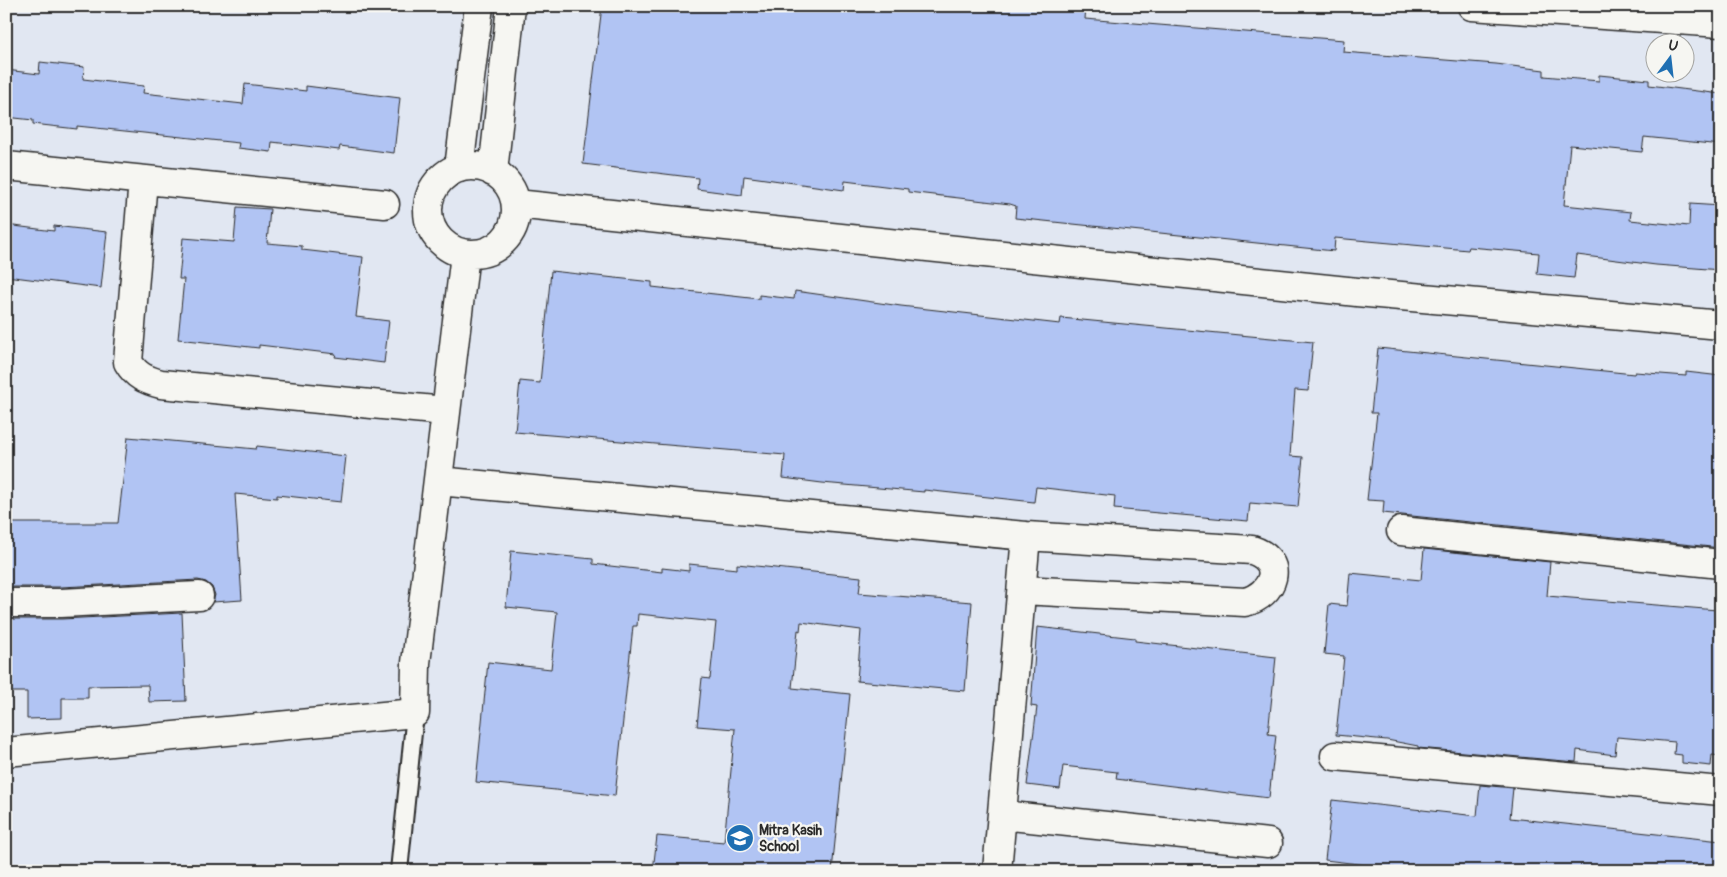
<svg xmlns="http://www.w3.org/2000/svg" width="1727" height="877" font-family="Pangolin,sans-serif">
<style>
.building{fill:#b1c4f3;stroke:#2b2b2b}
.lines{fill:none;stroke-linecap:round;stroke-linejoin:round}
.lane-casing{stroke:#2b2b2b;stroke-width:20}
.street-casing{stroke:#2b2b2b;stroke-width:31}
.lane{stroke:#f6f6f2;stroke-width:16}
.street{stroke:#f6f6f2;stroke-width:28}
.labels{text-anchor:middle;stroke-width:4.5;stroke-linejoin:round;paint-order:stroke}
.poi-label{font-size:14px;font-weight:bold;fill:#2b2b2b;stroke:#f6f6f2;text-anchor:start}
</style>
<rect width="100%" height="100%" fill="#e1e7f2"/>
<filter id="ink" filterUnits="userSpaceOnUse"><feTurbulence type="fractalNoise" baseFrequency=".02" numOctaves="2"/><feDisplacementMap in="SourceGraphic" scale="10" xChannelSelector="R" yChannelSelector="G"/><feConvolveMatrix kernelMatrix="1 2 1 2 8 2 1 2 1" color-interpolation-filters="sRGB"/></filter>
<g filter="url(#ink)">
<path class="building" d="M602 6H1086L1085 19 1344 40 1343 52 1496 64 1544 70V76L1599 81V75L1649 80V85L1721 94V145L1644 137 1642 152 1570 145 1564 205 1631 212 1630 220 1689 226 1690 204 1721 206V270L1656 265 1577 255 1574 278 1537 274 1539 253 1469 247 1468 250 1335 238 1334 251 1015 218 1016 206 1010 204 908 192V189L845 181 844 190 744 176 742 195 697 189 698 178 583 164Z
M40 62 84 67 83 79 144 86 143 93 243 104 245 84 306 91V86L400 98 394 153 340 146 339 150 272 142 271 152 238 148 239 143 77 126V129L33 124V120L6 117V70L39 74Z
M237 207 270 209 267 243 302 246V250L363 257 356 317 389 321 384 363 335 357 336 354 259 345V348L178 339 184 279H179L183 238 234 242Z
M6 225 54 231V226L107 232 101 288 6 276Z
M551 271 652 282V287L759 299V295L794 299 795 291 901 306 1060 324 1061 318 1313 342 1308 391 1295 390 1290 456 1303 457 1298 507 1250 503 1248 521 1114 509 1115 496 1036 487 1034 502 924 490V492L822 483 783 478 785 455 515 432 520 381 540 383Z
M1378 348 1634 374 1635 372 1686 376V372L1721 376V548L1383 513 1384 501 1367 500 1377 413H1371Z
M128 437 256 449 257 446 346 456 341 502 277 495V498L235 494 242 600 213 602 215 595 212 587 206 582 198 580 61 587H6V523H118Z
M1424 549 1550 562 1547 596 1717 610 1715 625H1721V756L1712 755 1711 766 1682 763V755L1674 754 1675 742 1617 737 1615 755 1577 750 1576 762 1418 748V746L1387 740 1336 735 1344 656 1324 654 1329 604 1347 606 1350 573 1421 580Z
M511 551 593 559V564L662 572V568L689 571V564L737 569V564L861 577 859 593 972 602 965 691 857 681 861 630 801 622 800 631 798 630 792 688 850 694 832 871H653L657 836 724 842 735 729 697 726 702 678 710 679 716 622 638 614 637 626H633L615 796 476 782 488 662 551 669 557 612 506 607Z
M182 613 186 701 149 702 148 685 88 686V698H62V718L27 719V692H6V619H62Z
M1037 627 1135 638V641L1276 657 1268 734 1276 735 1269 798 1116 779 1117 772 1063 766 1060 789 1027 785 1037 707 1031 706Z
M1480 785 1513 788 1510 818 1721 841V871H1417L1325 860 1332 800 1477 816Z"/>
<g class="lines">
<g class="lane-casing">
<path id="lane" d="M399 871 415 713"/>
</g>
<g class="street-casing">
<path id="street" d="M1472 6 1721 23
M6 166 385 204
M428 210a44 44 0 1 1 88 0a44 44 0 1 1-88 0Z
M459 168 479 6
M493 172 511 6
M143 180 128 362C136 376 146 380 161 384L445 411
M516 204 1357 292 1721 325
M438 481 1026 536 1252 550C1286 561 1274 595 1245 602L1022 590
M1401 531 1721 564
M6 603H61L199 596
M6 752 415 713 416 663 465 254
M1335 756 1721 791
M1002 815 1268 843
M997 871 1026 536"/>
</g>
<use href="#lane" class="lane"/>
<use href="#street" class="street"/>
</g>
</g>
<defs>
<g id="school-disc" transform="scale(1.4375)"><circle r="9.5" fill="#1f6fb2" stroke="#f6f6f2"/><path d="M0-5L7-2L0 1L-7-2ZM-4 1L0 2.5L4 1V4Q0 6-4 4Z" fill="#fff"/></g>
</defs>
<g fill-rule="evenodd">
<use href="#school-disc" x="740" y="838"/>
</g>
<g class="labels">
<g class="poi-label">
<text x="759" y="835">Mitra Kasih<tspan x="759" dy="16">School</tspan></text>
</g>
</g>
<rect width="1727" height="877" fill="none" stroke="#f6f6f2" stroke-width="25"/>
<rect x="12" y="12" width="1702" height="852" fill="none" stroke="#2b2b2b" stroke-width="2" filter="url(#ink)"/>
<g transform="translate(1670 58) rotate(15)"><circle r="24" fill="#f6f6f2" stroke="#a5a5a2"/>
<path d="M0-4L9 19L0 12L-9 19Z" fill="#1f6fb2"/>
<text y="-8" font-size="14" font-weight="bold" text-anchor="middle" fill="#2b2b2b">U</text>
</g>
</svg>
